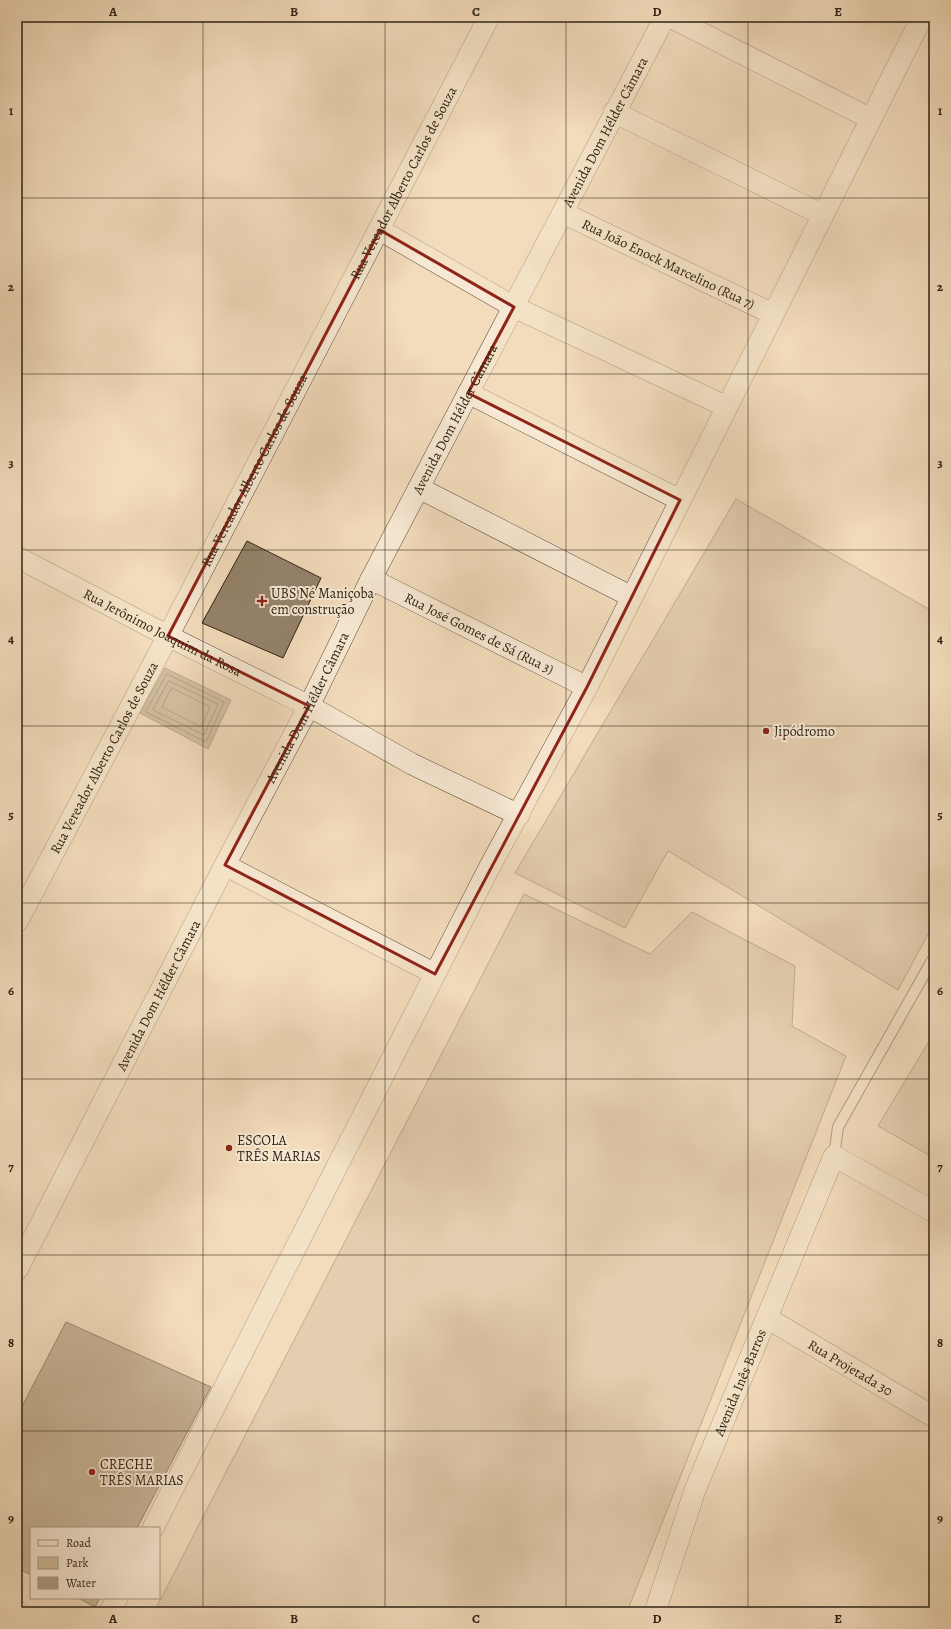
<svg xmlns="http://www.w3.org/2000/svg" width="951" height="1629" font-family="Alegreya,serif">
<style>
.green{fill:#d2bd9f;stroke:#80705a}
.water{fill:#b09d83;stroke:#7c6c57}
.lines{fill:none;stroke-linecap:round;stroke-linejoin:round}
.shore{stroke:#6f604c;stroke-width:1}
.building{fill:#94836b;stroke:#2e2314}
.lane-casing{stroke:#5f513e;stroke-width:12}
.street-casing{stroke:#5f513e;stroke-width:22}
.lane{stroke:#f7e8d3;stroke-width:10}
.street{stroke:#f7e8d3;stroke-width:21}
.marked{fill:none;stroke:#8f2418;stroke-width:3;stroke-linejoin:round}
.grid{fill:none;stroke:#2e2314;stroke-width:1;stroke-opacity:0.55}
.poi-dot{fill:#8f2418;stroke:#f7e8d3;stroke-width:1.5}
.labels{text-anchor:middle;stroke-width:4;stroke-linejoin:round;paint-order:stroke}
.street-label{font-size:14px;fill:#2e2314;stroke:#f7e8d3}
.poi-label{font-size:14px;fill:#2e2314;stroke:#f7e8d3;text-anchor:start}
.neatline{fill:none;stroke:#2e2314;stroke-width:1.5}
.grid-label{font-size:13px;text-anchor:middle;font-weight:bold;fill:#2e2314}
</style>
<rect width="100%" height="100%" fill="#f3dcbc"/>
<filter id="stains"><feTurbulence type="fractalNoise" baseFrequency=".005" numOctaves="4"/><feColorMatrix values="0 0 0 0 .2 0 0 0 0 .09 0 0 0 0 .02 0 0 0 .5 -.17"/></filter>
<radialGradient id="worn" r=".72"><stop offset=".6" stop-color="#630" stop-opacity="0"/><stop offset="1" stop-color="#630" stop-opacity=".3"/></radialGradient>
<path class="green" d="M736 499 934 612V923L898 990 668 851 625 928 515 873Z
M524 894 650 954 692 912 795 966 792 1026 846 1056 627 1612H154Z
M934 1033V1158L878 1126Z"/>
<path class="water" d="M165 668 231 700 208 749 140 713Z"/>
<g class="lines">
<path class="shore" d="M167 674 224 702 206 742 146 712Z
M169 681 218 704 204 735 153 710Z
M172 688 210 707 201 727 162 707Z"/>
</g>
<path class="building" d="M247 541 321 578 283 658 202 623Z
M66 1322 211 1387 137 1528H31V1575L17 1568V1416Z
M78 1598H100L95 1607Z"/>
<g class="lines">
<g class="lane-casing">
<path id="lane" d="M834 1156 838 1127 934 957"/>
</g>
<g class="street-casing">
<g id="street">
<path d="M670 17 871 119"/>
<path d="M614 112 823 215"/>
<path id="s1" d="M563 213 773 314"/>
<path d="M380 230 514 307 727 407"/>
<path d="M468 393 680 500"/>
<path d="M419 488 632 597"/>
<path id="s2" d="M17 557 168 636 309 706 412 764 519 815"/>
<path id="s3" d="M371 579 587 687"/>
<path d="M225 865 435 974"/>
<path id="s4" d="M17 922 168 636 489 17"/>
<path id="s5" d="M17 1270 225 865 309 706 371 579 665 17"/>
<path id="s6" d="M767 1318 934 1417"/>
<path d="M153 1528 489 868 587 687 922 17"/>
<path d="M17 1611 18 1612"/>
<path d="M110 1612 117 1598"/>
<path id="s7" d="M655 1612 695 1490 834 1156 934 1212"/>
</g>
</g>
<use href="#lane" class="lane"/>
<use href="#street" class="street"/>
</g>
<path d="M0 0H951V1629H0ZM380 230 514 307 468 393 680 500 587 687 435 974 225 865 309 706 168 636Z" fill="#f3dcbc" fill-opacity=".55" fill-rule="evenodd"/>
<path class="marked" d="M380 230 514 307 468 393 680 500 587 687 435 974 225 865 309 706 168 636Z"/>
<path class="grid" d="M203 17V1612M385 17V1612M566 17V1612M748 17V1612M17 198H934M17 374H934M17 550H934M17 726H934M17 903H934M17 1079H934M17 1255H934M17 1431H934"/>
<g class="poi-dot">
<path d="M260 595h4v4h4v4h-4v4h-4v-4h-4v-4h4z"/>
<circle cx="766" cy="731" r="4"/>
<circle cx="229" cy="1148" r="4"/>
<circle cx="92" cy="1472" r="4"/>
</g>
<g class="labels">
<g class="street-label">
<text dy="5" stroke="none"><textPath href="#s5" startOffset="1281">Avenida Dom Hélder Câmara</textPath></text>
<text dy="5" stroke="none"><textPath href="#s4" startOffset="834">Rua Vereador Alberto Carlos de Souza</textPath></text>
<text dy="5" stroke="none"><textPath href="#s1" startOffset="117">Rua João Enock Marcelino (Rua 7)</textPath></text>
<text dy="5" stroke="none"><textPath href="#s5" startOffset="957">Avenida Dom Hélder Câmara</textPath></text>
<text dy="5" stroke="none"><textPath href="#s4" startOffset="510">Rua Vereador Alberto Carlos de Souza</textPath></text>
<text dy="5" stroke="none"><textPath href="#s2" startOffset="164">Rua Jerônimo Joaquim da Rosa</textPath></text>
<text dy="5" stroke="none"><textPath href="#s3" startOffset="121">Rua José Gomes de Sá (Rua 3)</textPath></text>
<text dy="5" stroke="none"><textPath href="#s5" startOffset="633">Avenida Dom Hélder Câmara</textPath></text>
<text dy="5" stroke="none"><textPath href="#s4" startOffset="186">Rua Vereador Alberto Carlos de Souza</textPath></text>
<text dy="5" stroke="none"><textPath href="#s5" startOffset="309">Avenida Dom Hélder Câmara</textPath></text>
<text dy="5" stroke="none"><textPath href="#s6" startOffset="97">Rua Projetada 30</textPath></text>
<text dy="5" stroke="none"><textPath href="#s7" startOffset="245">Avenida Inês Barros</textPath></text>
</g>
<g class="poi-label">
<text x="271" y="598">UBS Né Maniçoba<tspan x="271" dy="16">em construção</tspan></text>
<text x="774" y="736">Jipódromo</text>
<text x="237" y="1145">ESCOLA<tspan x="237" dy="16">TRÊS MARIAS</tspan></text>
<text x="100" y="1469">CRECHE<tspan x="100" dy="16">TRÊS MARIAS</tspan></text>
</g>
</g>
<rect width="951" height="1629" fill="none" stroke="#f3dcbc" stroke-width="44"/>
<rect x="30" y="1527" width="130" height="72" fill="#f7e8d3" stroke="#a79987"/>
<rect x="38" y="1540" width="20" height="6" fill="#f7e8d3" stroke="#a79987"/>
<text x="66" y="1547" font-size="12" fill="#2e2314">Road</text>
<rect x="38" y="1557" width="20" height="12" fill="#d2bd9f" stroke="#a79987"/>
<text x="66" y="1567" font-size="12" fill="#2e2314">Park</text>
<rect x="38" y="1577" width="20" height="12" fill="#b09d83" stroke="#a79987"/>
<text x="66" y="1587" font-size="12" fill="#2e2314">Water</text>
<rect x="22" y="22" width="907" height="1585" class="neatline"/>
<g class="grid-label">
<text x="113" y="16">A</text>
<text x="294" y="16">B</text>
<text x="476" y="16">C</text>
<text x="657" y="16">D</text>
<text x="838" y="16">E</text>
<text x="11" y="115">1</text>
<text x="940" y="115">1</text>
<text x="11" y="291">2</text>
<text x="940" y="291">2</text>
<text x="11" y="467">3</text>
<text x="940" y="467">3</text>
<text x="11" y="643">4</text>
<text x="940" y="643">4</text>
<text x="11" y="819">5</text>
<text x="940" y="819">5</text>
<text x="11" y="995">6</text>
<text x="940" y="995">6</text>
<text x="11" y="1171">7</text>
<text x="940" y="1171">7</text>
<text x="11" y="1347">8</text>
<text x="940" y="1347">8</text>
<text x="11" y="1523">9</text>
<text x="940" y="1523">9</text>
<text x="113" y="1623">A</text>
<text x="294" y="1623">B</text>
<text x="476" y="1623">C</text>
<text x="657" y="1623">D</text>
<text x="838" y="1623">E</text>
</g>
<rect width="100%" height="100%" filter="url(#stains)"/>
<rect width="100%" height="100%" fill="url(#worn)"/>
</svg>
